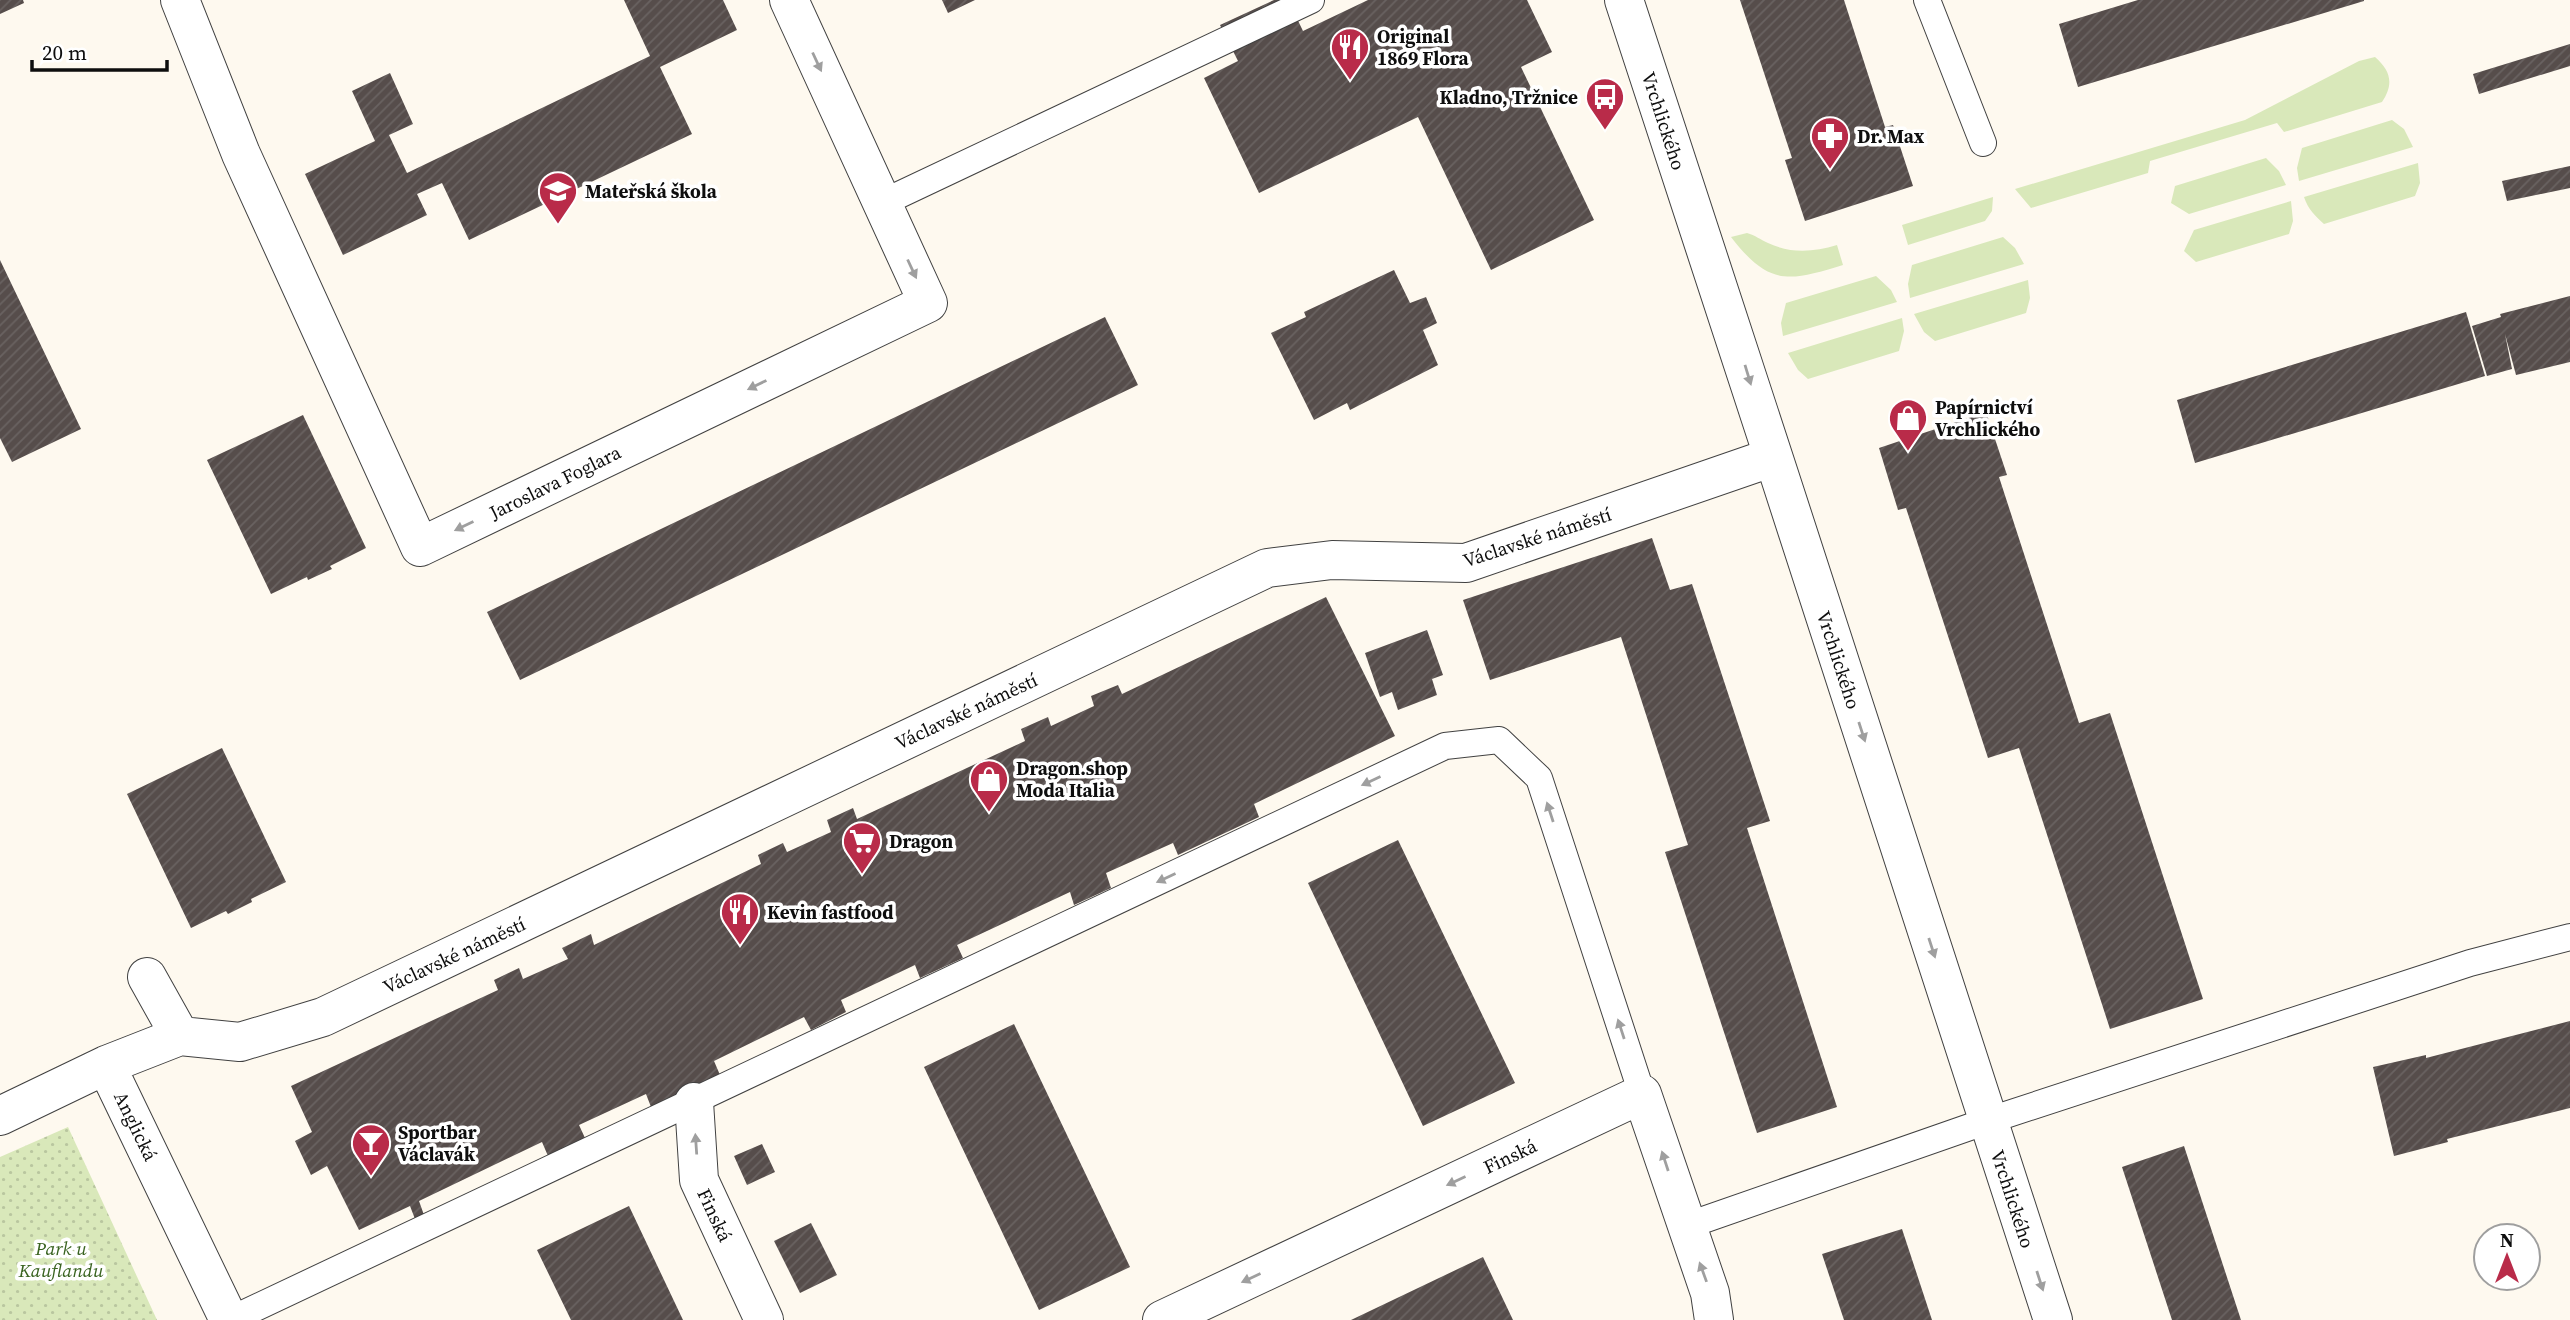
<svg xmlns="http://www.w3.org/2000/svg" width="2570" height="1320" font-family="'Source Serif 4',serif">
<style>
.grass{fill:#d9e8ba}
.park{fill:url(#park-dots)}
.building{fill:url(#building-hatch)}
.lines{fill:none;stroke-linecap:round;stroke-linejoin:round}
.lane-casing{stroke:#414141;stroke-width:28}
.street-casing{stroke:#414141;stroke-width:40}
.lane{stroke:#fff;stroke-width:26}
.street{stroke:#fff;stroke-width:38}
.oneway{fill:#9f9f9f}
.labels{text-anchor:middle;stroke-width:7;stroke-linejoin:round;paint-order:stroke}
.poi-label{font-size:19px;font-weight:bold;fill:#0e0e0e;stroke:#fff;text-anchor:start}
.street-label{font-size:19px;fill:#0e0e0e;stroke:#fff}
.park-label{font-size:19px;font-style:italic;fill:#396320;stroke:#fff}
</style>
<defs>
<pattern id="park-dots" width="8" height="8" patternUnits="userSpaceOnUse" patternTransform="scale(1.75)"><rect width="8" height="8" fill="#d9e8ba"/><path d="M2 2h.1M6 6h.1" fill="none" stroke="#b9c69f" stroke-width="1.8" stroke-linecap="round"/></pattern>
<pattern id="building-hatch" width="6" height="6" patternUnits="userSpaceOnUse" patternTransform="scale(1.75)"><rect width="6" height="6" fill="#564d4b"/><path d="M-1 1l2-2M0 6l6-6M5 7l2-2" fill="none" stroke="#696261"/></pattern>
</defs>
<rect width="100%" height="100%" fill="#fef9ef"/>
<path class="grass" d="M2375 57C2391 71 2394 84 2382 102L2284 132 2277 123 2150 161 2148 173 2031 208 2015 189 2245 120 2359 61Z
M2392 120 2404 129 2413 147 2299 181 2297 168 2302 148Z
M2266 158 2279 171 2286 185 2189 214 2171 203 2175 186Z
M2418 163 2420 183 2415 196 2324 224C2315 216 2308 209 2304 197Z
M1993 197 1992 211 1985 221 1908 245 1902 225Z
M2291 201 2293 221 2289 234 2196 262 2184 251 2194 230Z
M1747 233C1755 235 1761 240 1768 243 1792 254 1813 252 1837 245L1843 265C1788 282 1769 286 1731 237Z
M2003 237 2015 248 2024 264 1910 298 1908 284 1912 265Z
M1876 276 1891 290 1897 302 1783 336 1781 323 1786 303Z
M2028 280 2030 298 2026 313 1935 341 1924 332 1914 314Z
M1902 318 1904 331 1899 351 1808 379 1798 370 1788 353Z"/>
<path class="park" d="M68 1127 157 1320H0V1157Z"/>
<path class="building" d="M0 0H23L24 3 0 14Z
M624 0H723L737 30 660 67 692 134 469 240 442 183 417 194 427 215 343 255 305 174 375 141 352 91 390 73 413 124 389 135 407 173 650 56Z
M942 0H975L948 13Z
M1274 0H1288L1303 31 1368 0H1527L1552 52 1521 67 1594 220 1491 270 1418 117 1259 193 1204 78 1238 61 1220 25Z
M1740 0H1844L1885 127 1893 125 1913 186 1805 221 1785 160 1792 158Z
M2138 0H2364V1L2078 87 2059 24Z
M2570 44V66L2479 94 2473 74Z
M2570 166V188L2507 201 2502 181Z
M0 260 81 429 12 462 0 438Z
M1394 270 1410 303 1426 297 1437 323 1423 330 1438 365 1350 410 1347 403 1314 420 1271 333 1306 317 1304 312Z
M2570 296V362L2516 375 2505 334 2512 369 2487 376 2472 326 2501 317 2500 314Z
M2466 312 2485 376 2195 463 2177 400Z
M1105 317 1138 385 520 680 487 612Z
M1986 412 2007 475 1999 477 2079 723 2110 713 2203 999 2110 1029 2019 748 1988 758 1906 508 1898 510 1879 448Z
M303 415 366 548 330 566 332 569 308 580 307 577 271 594 207 460Z
M1652 538 1670 590 1692 584 1770 821 1747 828 1837 1107 1757 1133 1665 852 1688 845 1621 637 1490 680 1463 600Z
M1326 597 1395 736 1254 804 1259 817 1178 855 1173 843 1106 873 1111 888 1074 905 1070 892 957 945 963 958 920 978 915 965 841 1000 846 1012 811 1030 804 1017 714 1061 720 1075 651 1107 646 1094 579 1125 585 1138 548 1156 542 1142 419 1201 424 1215 415 1219 410 1206 359 1230 327 1166 311 1175 295 1141 312 1132 291 1086 498 990 494 980 519 968 523 979 568 959 562 948 591 934 594 945 761 864 758 855 783 843 787 852 831 832 827 820 853 808 857 819 1025 741 1021 729 1048 717 1051 726 1094 706 1091 696 1118 685 1122 694Z
M1427 630 1443 675 1432 679 1437 695 1398 710 1392 692 1380 697 1365 653Z
M222 748 286 882 251 899 252 902 228 914 226 911 191 928 127 794Z
M1398 840 1515 1083 1423 1126 1308 883Z
M2570 1021V1108L2447 1139 2448 1142 2394 1156 2373 1067 2426 1055V1058Z
M1014 1024 1130 1267 1039 1310 924 1067Z
M762 1144 775 1172 747 1185 734 1156Z
M2184 1146 2241 1320H2172L2122 1167Z
M629 1206 683 1320H571L537 1250Z
M811 1223 837 1275 800 1293 774 1241Z
M1902 1229 1932 1320H1844L1822 1254Z
M1483 1257 1513 1320H1351Z"/>
<g class="lines">
<g class="lane-casing">
<path id="lane" d="M1927 0 1983 143
M882 203 1311 0
M1686 1226 1987 1121 2470 963 2570 937
M230 1320 1445 746 1499 740 1539 778 1642 1094"/>
</g>
<g class="street-casing">
<path id="street" d="M180 0 241 154 420 547 928 303 789 0
M1624 0C1770 439 1908 881 2053 1320
M180 1036 240 1042 323 1017 1267 568 1332 560 1466 563 1773 457
M106 1065 229 1320
M694 1102 699 1180 764 1320
M0 1116 106 1065 180 1036 147 977
M1162 1320 1642 1094 1710 1293 1714 1320"/>
</g>
<use href="#lane" class="lane"/>
<use href="#street" class="street"/>
</g>
<defs><path id="oneway-solid" d="M-6-.8H1V-3.2L6.5 0L1 3.2V.8H-6Z" transform="scale(1.75)"/></defs>
<g class="oneway">
<use href="#oneway-solid" transform="translate(817 62) rotate(65)"/>
<use href="#oneway-solid" transform="translate(912 269) rotate(65)"/>
<use href="#oneway-solid" transform="translate(1748 375) rotate(73)"/>
<use href="#oneway-solid" transform="translate(757 385) rotate(154)"/>
<use href="#oneway-solid" transform="translate(464 526) rotate(154)"/>
<use href="#oneway-solid" transform="translate(1862 732) rotate(72)"/>
<use href="#oneway-solid" transform="translate(1371 781) rotate(155)"/>
<use href="#oneway-solid" transform="translate(1550 812) rotate(-108)"/>
<use href="#oneway-solid" transform="translate(1166 878) rotate(155)"/>
<use href="#oneway-solid" transform="translate(1932 948) rotate(72)"/>
<use href="#oneway-solid" transform="translate(1621 1029) rotate(-108)"/>
<use href="#oneway-solid" transform="translate(696 1144) rotate(-94)"/>
<use href="#oneway-solid" transform="translate(1665 1161) rotate(-108)"/>
<use href="#oneway-solid" transform="translate(1456 1181) rotate(155)"/>
<use href="#oneway-solid" transform="translate(1703 1272) rotate(-110)"/>
<use href="#oneway-solid" transform="translate(1251 1278) rotate(155)"/>
<use href="#oneway-solid" transform="translate(2040 1281) rotate(72)"/>
</g>
<defs>
<g id="restaurant-pin" transform="scale(2.0125)"><path d="M0 17L-7.5 6A9.5 9.5 0 1 1 7.5 6Z" fill="#b92b49" stroke="#fff"/><path d="M-5-6h1v4h1v-4h1v4h1v-4h1v5L-1.5 .5V6h-2V.5L-5-1ZM5-6V6H3V1.5H1.5Q1.5-4 5-6Z" fill="#fff"/></g>
<g id="bus-pin" transform="scale(2.0125)"><path d="M0 17L-7.5 6A9.5 9.5 0 1 1 7.5 6Z" fill="#b92b49" stroke="#fff"/><path d="M-5-6H5V4H4V6H2V4H-2V6H-4V4H-5ZM-3.5-4V0h7V-4ZM-3.5 1.2v1.5H-2V1.2ZM2 1.2v1.5H3.5V1.2Z" fill="#fff"/></g>
<g id="pharmacy-pin" transform="scale(2.0125)"><path d="M0 17L-7.5 6A9.5 9.5 0 1 1 7.5 6Z" fill="#b92b49" stroke="#fff"/><path d="M-2-6h4v4h4v4h-4v4h-4v-4h-4v-4h4Z" fill="#fff"/></g>
<g id="school-pin" transform="scale(2.0125)"><path d="M0 17L-7.5 6A9.5 9.5 0 1 1 7.5 6Z" fill="#b92b49" stroke="#fff"/><path d="M0-5L7-2L0 1L-7-2ZM-4 1L0 2.5L4 1V4Q0 6-4 4Z" fill="#fff"/></g>
<g id="shop-pin" transform="scale(2.0125)"><path d="M0 17L-7.5 6A9.5 9.5 0 1 1 7.5 6Z" fill="#b92b49" stroke="#fff"/><path d="M-5-2.5h2.3a2.7 3.5 0 0 1 5.4 0H5L5.5 6h-11ZM-1.5-2.5h3a1.5 2.3 0 0 0-3 0Z" fill="#fff"/></g>
<g id="supermarket-pin" transform="scale(2.0125)"><path d="M0 17L-7.5 6A9.5 9.5 0 1 1 7.5 6Z" fill="#b92b49" stroke="#fff"/><path d="M-6-5.5h2.5l.6 2H6L4.5 2H-2.5L-4.4-4H-6ZM-1.5 3.2a1.3 1.3 0 1 0 .1 0ZM3 3.2a1.3 1.3 0 1 0 .1 0Z" fill="#fff"/></g>
<g id="bar-pin" transform="scale(2.0125)"><path d="M0 17L-7.5 6A9.5 9.5 0 1 1 7.5 6Z" fill="#b92b49" stroke="#fff"/><path d="M-6-5H6L.8 .8V4.5H3.5V6h-7V4.5H-.8V.8Z" fill="#fff"/></g>
</defs>
<g fill-rule="evenodd">
<use href="#restaurant-pin" x="1350" y="47"/>
<use href="#bus-pin" x="1605" y="97"/>
<use href="#pharmacy-pin" x="1830" y="136"/>
<use href="#school-pin" x="558" y="191"/>
<use href="#shop-pin" x="1908" y="418"/>
<use href="#shop-pin" x="989" y="779"/>
<use href="#supermarket-pin" x="862" y="841"/>
<use href="#restaurant-pin" x="740" y="912"/>
<use href="#bar-pin" x="371" y="1143"/>
</g>
<g class="labels">
<g class="poi-label">
<text x="1377" y="43">Original<tspan x="1377" dy="22">1869 Flora</tspan></text>
<text x="1578" y="104" text-anchor="end">Kladno, Tržnice</text>
<text x="1857" y="143">Dr. Max</text>
<text x="585" y="198">Mateřská škola</text>
<text x="1935" y="414">Papírnictví<tspan x="1935" dy="22">Vrchlického</tspan></text>
<text x="1016" y="775">Dragon.shop<tspan x="1016" dy="22">Moda Italia</tspan></text>
<text x="889" y="848">Dragon</text>
<text x="767" y="919">Kevin fastfood</text>
<text x="398" y="1139">Sportbar<tspan x="398" dy="22">Václavák</tspan></text>
</g>
<g class="street-label">
<text transform="translate(1664 121) rotate(72)" y="7">Vrchlického</text>
<text transform="translate(555 482) rotate(-26)" y="7">Jaroslava Foglara</text>
<text transform="translate(1537 537) rotate(-18)" y="7">Václavské náměstí</text>
<text transform="translate(1839 660) rotate(72)" y="7">Vrchlického</text>
<text transform="translate(966 711) rotate(-25)" y="7">Václavské náměstí</text>
<text transform="translate(454 955) rotate(-25)" y="7">Václavské náměstí</text>
<text transform="translate(136 1126) rotate(64)" y="7">Anglická</text>
<text transform="translate(1510 1156) rotate(-25)" y="7">Finská</text>
<text transform="translate(2013 1199) rotate(72)" y="7">Vrchlického</text>
<text transform="translate(715 1215) rotate(65)" y="7">Finská</text>
</g>
<g class="park-label">
<text x="61" y="1255">Park u<tspan x="61" dy="22">Kauflandu</tspan></text>
</g>
</g>
<g transform="translate(2507 1257)"><circle r="33" fill="#ffffff" stroke="#9f9f9f" stroke-width="2"/>
<path d="M0-5L12 26L0 18L-12 26Z" fill="#b92b49"/>
<text y="-10" font-size="19" font-weight="bold" text-anchor="middle" fill="#0e0e0e">N</text>
</g>
<path d="M32 60v10h135v-10" fill="none" stroke="#0e0e0e" stroke-width="3.5"/>
<text x="42" y="60" font-size="21" fill="#0e0e0e" stroke="#ffffff" stroke-width="5" paint-order="stroke">20 m</text>
</svg>
